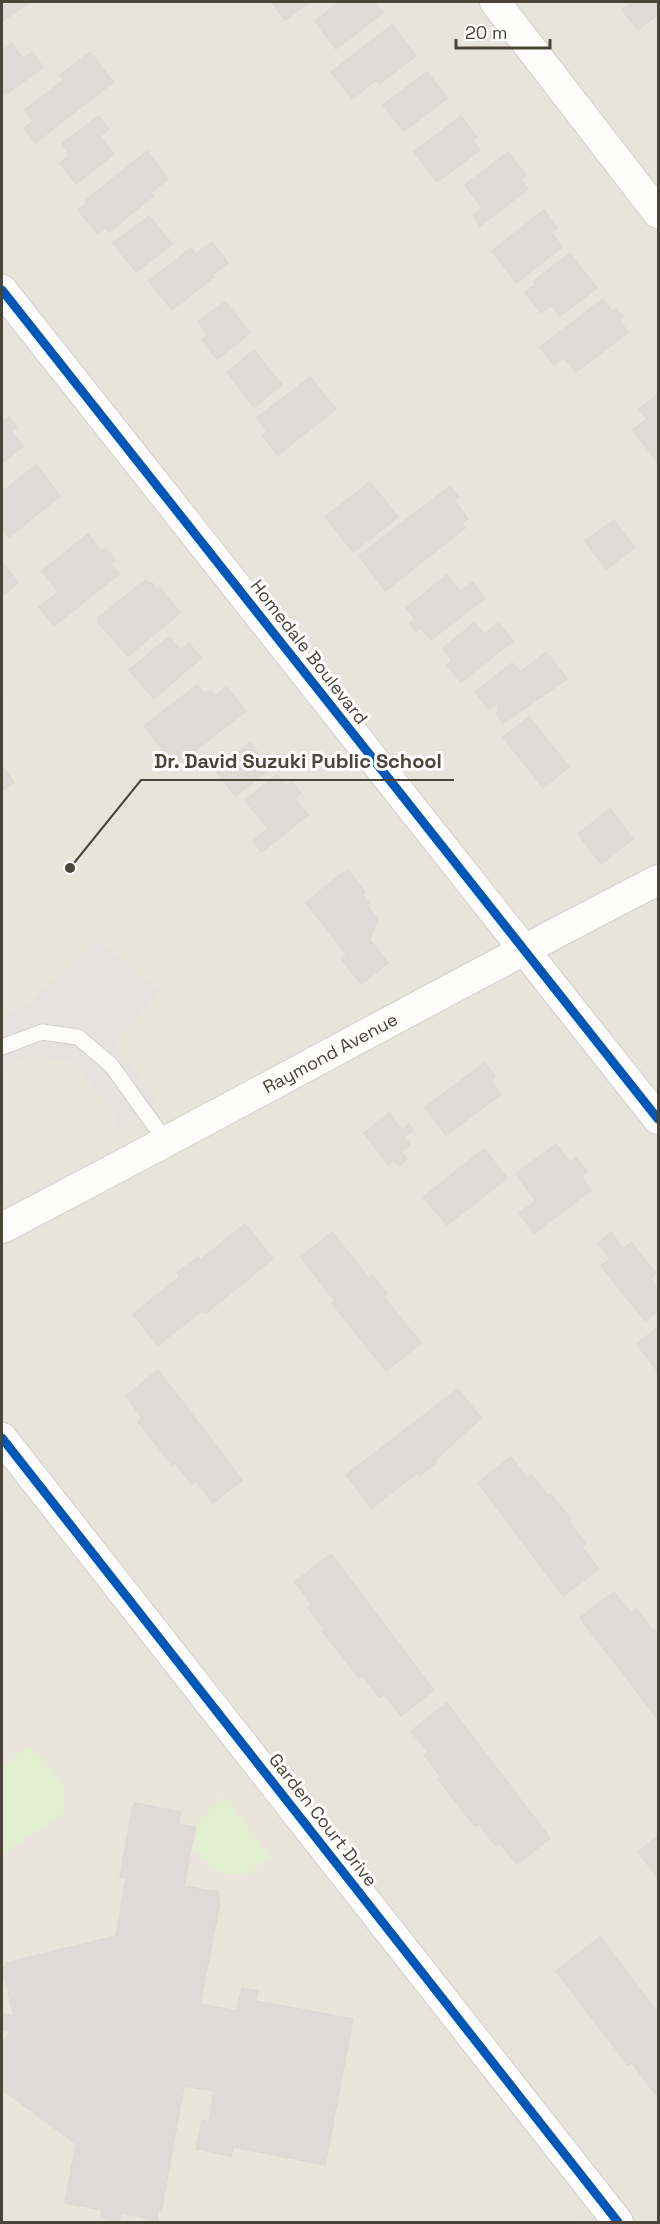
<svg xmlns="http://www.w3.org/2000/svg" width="660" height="2224" font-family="'Space Grotesk',sans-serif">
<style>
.residential{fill:#e7e4dc}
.education{fill:#eae5da}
.green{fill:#e1eecf}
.parking{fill:#e6e3df}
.building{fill:#dedbd6;stroke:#dcd9d4;stroke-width:1.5}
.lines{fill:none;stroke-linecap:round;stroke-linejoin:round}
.lane-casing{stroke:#d2d0cb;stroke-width:17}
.street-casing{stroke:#d2d0cb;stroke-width:32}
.lane{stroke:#fdfdfc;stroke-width:15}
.street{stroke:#fdfdfc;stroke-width:30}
.cycleway-casing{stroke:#fff;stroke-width:13}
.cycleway{stroke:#0057b8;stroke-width:9}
.labels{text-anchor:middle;stroke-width:6;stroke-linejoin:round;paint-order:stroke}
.street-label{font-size:18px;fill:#4b4439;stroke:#fff}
.leader{fill:none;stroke:#4b4439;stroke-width:2}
.callout-dot{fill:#4b4439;stroke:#fff;stroke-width:2}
.callout-label{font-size:20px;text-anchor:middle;font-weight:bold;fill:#4b4439;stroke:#fff;stroke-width:6;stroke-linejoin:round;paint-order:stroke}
</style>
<rect width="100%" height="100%" fill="#f4f2ee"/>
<path class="residential" d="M2 2H658V2222H2Z"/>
<path class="education" d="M2 687 276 1049 2 1193Z
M2 1500 583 2222H9L2 2214Z"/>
<path class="green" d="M27 1748 37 1753 64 1784 63 1814 2 1855V1766Z
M224 1795 271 1858 247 1874 219 1873 193 1848 199 1822Z"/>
<path class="parking" d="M97 940 160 991 114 1042 163 1108 114 1134 116 1115 74 1062 29 1054 2 1069V1018L29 1003Z"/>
<path class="building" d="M2 2H30L2 21Z
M271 2H310L285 20Z
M340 2H374L383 13 336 49 315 21Z
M634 2H658V14L638 30 622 10Z
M392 25 416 56 379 84 376 80 352 99 331 72Z
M12 44 23 59 32 52 43 67 5 95 2 90V51Z
M90 52 113 82 35 143 24 128 33 121 25 110 64 80 60 75Z
M427 72 447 98 404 131 383 105Z
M98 116 109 129 100 136 114 154 76 184 60 163 70 155 62 144Z
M461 116 477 137 473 140 480 150 437 182 414 152Z
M147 151 168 179 150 193 153 196 109 232 106 227 98 234 78 210 87 203 85 201Z
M508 152 526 175 521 180 528 189 480 226 473 215 482 208 465 185Z
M544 210 557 228 551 232 562 247 516 283 492 251Z
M149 216 172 244 136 272 113 243Z
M212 242 228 263 212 275 214 277 172 310 149 281 191 248 196 254Z
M570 253 597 288 560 316 551 305 541 313 525 292 535 285 533 282Z
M603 299 612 311 616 309 623 317 619 320 628 332 576 372 564 357 554 365 540 347Z
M225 302 250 333 217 359 202 340 208 335 198 322Z
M254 350 282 385 254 407 227 372Z
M310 377 336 409 278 455 262 435 267 431 257 418Z
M658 394V459L657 461 633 430 647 419 639 409Z
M9 417 17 427 11 431 23 446 2 463V419L4 422Z
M36 465 60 496 9 537 2 527V492Z
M370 482 398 517 353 552 325 517Z
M450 486 459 497 454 500 468 519 462 523 465 528 385 591 359 556Z
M614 520 635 547 606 569 585 541Z
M88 534 101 552 106 548 115 560 110 564 119 574 54 626 39 607 58 592 42 571Z
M2 562 18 583 2 596Z
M447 575 461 592 473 582 485 598 431 640 421 628 416 632 410 623 415 619 406 608Z
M144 581 152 583 157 590 160 588 180 613 128 656 100 625 98 618Z
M474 623 484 634 499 623 513 641 461 682 447 665 452 661 443 648Z
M169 637 181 650 189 643 201 658 154 699 129 670Z
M546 652 567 679 503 723 497 715 498 707 496 704 489 709 475 692 512 663 520 672Z
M197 685 204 694 210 690 215 696 227 687 246 711 175 766 144 726Z
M529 717 569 767 543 788 503 737Z
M250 743 270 769 235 796 215 770Z
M2 766 14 782 2 791Z
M277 775 286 786 292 781 301 793 294 798 308 815 262 852 253 841 268 829 245 800Z
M610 809 633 839 601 864 578 834Z
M349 871 365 892 362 895 369 903 367 905 377 919 370 940 388 963 361 984 341 959 347 955 306 903 343 872 345 875Z
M485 1063 495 1077 491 1081 501 1094 446 1135 425 1107Z
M389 1113 402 1130 409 1124 413 1130 404 1137 410 1145 401 1152 407 1159 399 1166 394 1160 388 1164 364 1133Z
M556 1144 570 1162 576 1158 587 1172 581 1176 591 1190 534 1233 519 1213 536 1201 516 1174Z
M484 1149 507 1178 447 1225 423 1197Z
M245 1224 273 1259 206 1313 203 1310 158 1345 133 1314 180 1277 177 1273 198 1257 200 1260Z
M332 1232 369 1278 372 1275 387 1293 383 1296 421 1343 386 1371 332 1303 335 1301 301 1257Z
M611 1232 623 1249 631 1242 656 1273 650 1279 658 1290V1311L645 1321 601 1266 610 1259 598 1243Z
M658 1327V1372L637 1344Z
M158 1370 242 1480 213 1503 196 1481 192 1484 174 1462 172 1465 138 1421 142 1418 126 1396Z
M458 1389 481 1418 435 1460 437 1462 420 1476 417 1473 372 1508 346 1475Z
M511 1457 527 1478 531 1475 548 1496 551 1494 571 1520 569 1522 586 1543 582 1547 599 1569 563 1596 478 1483Z
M331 1554 434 1690 401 1716 384 1694 379 1697 362 1676 359 1678 322 1631 325 1629 308 1608 312 1604 295 1582Z
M614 1592 631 1613 636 1609 653 1631 655 1629 658 1634V1719L580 1618Z
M447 1703 550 1838 517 1864 499 1842 495 1845 479 1824 475 1826 438 1779 441 1777 424 1755 428 1752 411 1731Z
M135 1803 181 1812 179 1824 195 1827 184 1886 218 1892 220 1902 200 2004 237 2011 242 1988 258 1991 256 2001 353 2019 325 2165 233 2147 231 2156 196 2149 202 2120 209 2122 214 2091 184 2086 161 2212 158 2211 157 2220 121 2213 119 2221 101 2218 102 2210 65 2203 76 2144 2 2089V2044L11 2031 2 2030V2014L14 2016 2 1967H6L5 1963 116 1936 125 1882 129 1878 120 1877 132 1809Z
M658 1836V1878L638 1852Z
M600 1937 658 2014V2097L632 2063 628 2065 556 1971Z"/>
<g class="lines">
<g class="lane-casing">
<path id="lane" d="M2 1047 42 1032 78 1037 111 1065 167 1143"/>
</g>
<g class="street-casing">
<g id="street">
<path d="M495 2 658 213"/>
<path d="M2 290 658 1119"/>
<path id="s1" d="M2 1228C222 1114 438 993 658 880"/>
<path d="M2 1438 618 2222"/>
</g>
</g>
<use href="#lane" class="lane"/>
<use href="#street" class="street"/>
<g class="cycleway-casing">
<path id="cycleway" d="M2 290 658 1119
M2 1438 618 2222"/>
</g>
<use href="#cycleway" class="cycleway"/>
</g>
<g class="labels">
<g class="street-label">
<text transform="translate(309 652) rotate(52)" y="6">Homedale Boulevard</text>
<text dy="6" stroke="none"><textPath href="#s1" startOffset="372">Raymond Avenue</textPath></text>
<text transform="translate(323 1820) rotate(52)" y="6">Garden Court Drive</text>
</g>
</g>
<path class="leader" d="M70 868L141 780H454"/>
<circle class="callout-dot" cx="70" cy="868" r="6"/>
<g class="callout-label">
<text x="298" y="768">Dr. David Suzuki Public School</text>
</g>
<rect width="660" height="2224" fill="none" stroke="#4b4439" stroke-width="6"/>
<path d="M456 39v9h94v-9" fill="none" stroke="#4b4439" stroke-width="3"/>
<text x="465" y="39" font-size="18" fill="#4b4439" stroke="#ffffff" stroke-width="4.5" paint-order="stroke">20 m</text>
</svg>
